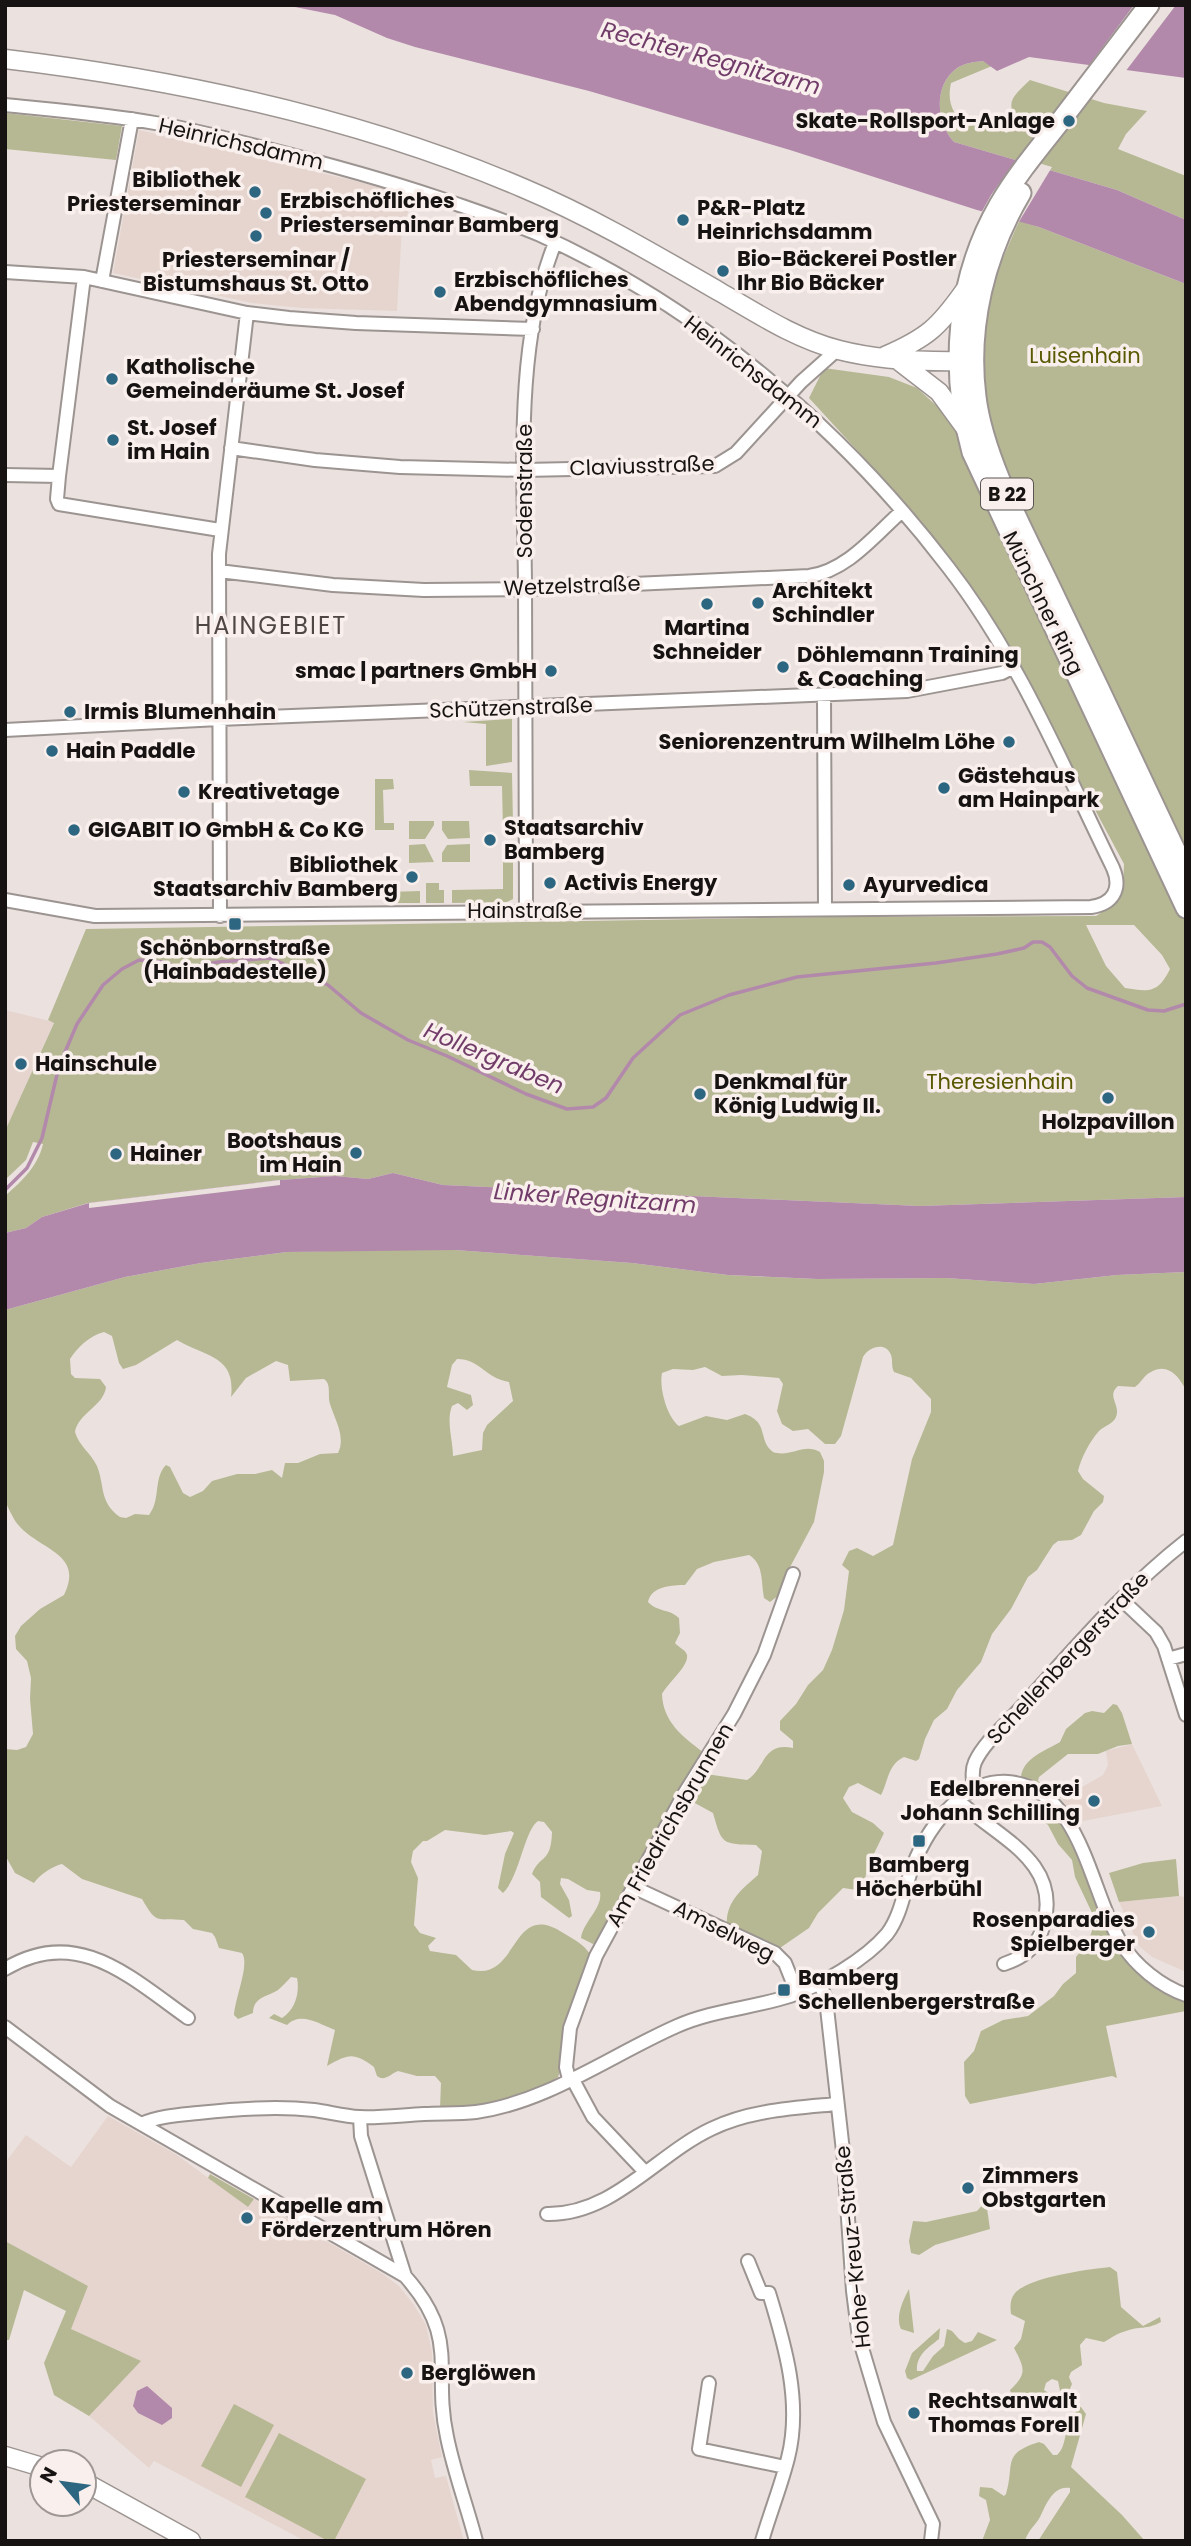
<svg xmlns="http://www.w3.org/2000/svg" width="1191" height="2546" font-family="Poppins,sans-serif">
<style>
.built{fill:#e6d5ce}
.green{fill:#b6b894;fill-rule:evenodd}
.water{fill:#b289aa}
.pier{fill:#ebe2df}
.lines{fill:none;stroke-linecap:round;stroke-linejoin:round}
.stream{stroke:#b289aa;stroke-width:3.5}
.street-casing{stroke:#9c9491;stroke-width:16}
.secondary-casing{stroke:#9c9491;stroke-width:21}
.primary-casing{stroke:#9c9491;stroke-width:23}
.street{stroke:#fff;stroke-width:12}
.secondary{stroke:#fff;stroke-width:18}
.primary{stroke:#fff;stroke-width:19}
.poi-dot{fill:#2d6680;stroke:#f9efec;stroke-width:2.5}
.labels{text-anchor:middle;stroke-width:7;stroke-linejoin:round;paint-order:stroke}
.shield{fill:#f9efec;stroke:#5a5553;stroke-width:2}
.shield-label{font-size:19px;font-weight:bold;fill:#161312}
.poi-label{font-size:21px;font-weight:bold;fill:#161312;stroke:#f9efec;text-anchor:start}
.street-label{font-size:21px;fill:#161312;stroke:#f9efec}
.park-label{font-size:21px;fill:#595903;stroke:#f9efec}
.water-label{font-size:23px;font-style:italic;fill:#713c69;stroke:#f9efec}
.quarter-label{font-size:24px;letter-spacing:2px;fill:#4e4744;stroke:#f9efec}
</style>
<rect width="100%" height="100%" fill="#ebe2df"/>
<path class="built" d="M139 130 355 181 414 197 402 229 397 311 301 308 252 303 113 273Z
M5 1010 54 1022 5 1131Z
M1132 1744 1162 1806 1078 1822 1061 1799 1103 1775 1108 1765 1106 1751Z
M1179 1896 1186 1897V1972L1152 1957 1139 1946 1119 1902Z
M108 2116 177 2155 248 2207 254 2199 383 2274 399 2286 414 2305 426 2325 432 2352 433 2413 442 2457 431 2460 435 2478 446 2476 464 2541H305L154 2461 149 2468 89 2416 140 2361 70 2329 88 2286 5 2241V2163L26 2135 71 2167Z"/>
<path class="green" d="M983 61 992 66 951 83C947 102 952 113 966 127L992 119 1006 133 1020 126C1005 102 1010 99 1030 80L1104 103 1147 111 1126 134 1118 149 1186 176V220L1117 190 954 142C936 123 933 85 957 68 965 63 974 62 983 61Z
M5 113 122 126 116 160 5 149Z
M1019 221 1039 227 1186 284V854L1038 541 994 438 986 402 982 350 993 281Z
M824 368 889 377 917 388 950 418 1186 922V1197L920 1206 443 1185 393 1173 368 1179 335 1176 280 1180 88 1203 42 1217 26 1228 5 1233V1196C22 1181 38 1166 43 1144L33 1142 26 1160 5 1180V1131L54 1023 48 1020 86 929 827 917 1096 916 1115 904 1123 887 1124 864 1017 664 958 568 910 508 809 398ZM1086 925H1134L1162 955 1170 969C1158 993 1150 992 1125 988L1106 966Z
M512 719V762L486 766V724L463 722Z
M469 770 512 773 513 823 510 828 503 830 502 786H470Z
M375 779H393L394 789 383 790 384 823H394V830H375Z
M409 821H434V825L425 839H409Z
M442 821H469L470 838 448 839 442 830Z
M425 844 434 862 409 863V845Z
M470 844V862H442V853L447 845Z
M503 849 510 852 513 857V899L507 902 452 903V890L503 889Z
M426 883H439V890H444V903H426Z
M420 891V903H387L386 892Z
M407 1249 455 1250 632 1263 728 1275 816 1279 946 1278 1034 1284 1117 1275 1186 1272V1390C1179 1377 1168 1362 1151 1372 1144 1375 1141 1383 1135 1387L1118 1386C1106 1396 1121 1405 1116 1417 1113 1424 1104 1426 1099 1431 1090 1441 1081 1458 1078 1471L1083 1479 1104 1496 1103 1502 1094 1511 1081 1535 1072 1540 1058 1541 1053 1545 1037 1570 1028 1577 1011 1609 992 1634 981 1662 957 1690 947 1709 934 1720 925 1739 919 1759 916 1761 904 1757C888 1764 888 1782 881 1795L858 1783 849 1787 843 1798 852 1812 873 1823 884 1833 867 1868 865 1880 857 1890 843 1888 818 1913 809 1928 777 1950 727 1926C725 1902 742 1889 758 1875L762 1851 756 1845C722 1844 722 1845 713 1813L693 1802 689 1797 706 1774 747 1780C766 1768 762 1742 793 1748V1741L780 1730V1721L796 1704 808 1685 823 1670 832 1650 844 1610 849 1571 842 1565 849 1551 857 1548 873 1556 893 1545 912 1459 931 1412V1399L911 1378 894 1372C891 1366 893 1361 891 1355 886 1341 868 1347 863 1357L841 1436 835 1444H825L808 1429 793 1431 782 1424 777 1411 783 1384 779 1378 742 1375 722 1376 705 1367 693 1370 673 1369 662 1373C659 1388 667 1417 679 1426L706 1416 727 1420 745 1414C770 1423 757 1440 773 1452 790 1458 804 1442 820 1452L824 1461V1472L814 1522 788 1571 779 1595 770 1602 764 1598C761 1582 764 1564 749 1555L714 1562 697 1569 685 1585C673 1585 651 1586 648 1602 657 1612 670 1609 679 1618L680 1633 675 1643C678 1647 686 1650 687 1655 689 1666 667 1684 662 1694 663 1722 683 1737 703 1752V1757L598 1942 593 1944 581 1938C583 1922 603 1908 600 1892L587 1890 568 1879 561 1878 560 1884 569 1900 572 1916 569 1918 541 1897 540 1882 532 1874C540 1854 551 1864 552 1832L544 1822 538 1821C524 1831 520 1876 503 1893L498 1888 505 1854 514 1833 511 1831 485 1835 445 1830 427 1841H423L413 1851 411 1862 418 1878 414 1925 420 1933 436 1938 428 1946 430 1951 456 1955 472 1970C518 1981 511 1902 560 1931 571 1938 583 1943 590 1954L563 2035 560 2071 558 2077C529 2100 476 2108 440 2108L441 2083 435 2076H417L398 2071C390 2074 385 2082 377 2076L374 2067C353 2052 349 2054 327 2066L335 2030C319 2024 301 2011 287 2025L269 2018 274 2014 282 2018C295 2010 300 1993 297 1978L291 1977C287 1981 283 1986 278 1990 267 1997 253 1997 253 2013L238 2019 234 2015C235 1998 250 1964 242 1953L219 1948 215 1937 212 1933 193 1929 184 1920C156 1918 157 1925 142 1899L82 1879 62 1864C53 1866 39 1875 34 1883L15 1873 5 1855V1749L17 1750 26 1747 33 1734 30 1699 31 1678 27 1661 16 1649 15 1636 21 1626 40 1609 64 1595C83 1556 46 1551 23 1530 14 1522 10 1511 5 1501V1310L125 1277 201 1263 287 1252ZM104 1332 112 1336 119 1363 123 1369 136 1365 177 1340C205 1357 236 1355 231 1397L246 1378 276 1361 288 1365 290 1381 324 1379C332 1385 327 1395 330 1404 335 1420 346 1437 338 1453L320 1454 298 1463H285L282 1478 272 1470 255 1474H237L212 1481 203 1491 190 1497 183 1493 170 1467 166 1465C153 1478 161 1500 149 1515L135 1514 126 1518 120 1517C99 1502 105 1486 97 1466 91 1453 79 1446 75 1432 78 1413 104 1406 106 1387L100 1379 75 1378 71 1374 70 1359C78 1347 89 1336 104 1332ZM457 1359C480 1359 485 1378 509 1382L513 1401 487 1425 483 1433 482 1450 453 1456C453 1440 446 1421 452 1406L458 1403 467 1410 473 1405 471 1395 447 1387 452 1365Z
M1113 1704 1117 1705 1122 1713 1132 1744 1118 1746 1098 1754H1068L1039 1777 1038 1781 1063 1796 1061 1798 1032 1781 1021 1777C1023 1758 1045 1751 1060 1742L1066 1729 1085 1713 1092 1711 1104 1713Z
M1043 1802C1068 1824 1078 1855 1089 1886 1108 1941 1130 1980 1186 2002V2011L1106 2026 1117 2078 1112 2076 970 2104 965 2096 964 2062 974 2051 981 2031 1003 2020 1028 2016 1054 1996 1063 1984 1076 1973V1957L1088 1942 1094 1925V1917L1075 1877 1072 1860 1058 1844 1048 1825 1037 1817Z
M1176 1859 1179 1896 1119 1902 1109 1873 1143 1863Z
M210 2174 254 2199 248 2207 208 2178Z
M986 2201 990 2229 935 2245 919 2255 911 2253 909 2241 913 2221 926 2222 977 2211Z
M5 2241 88 2286 71 2329 141 2361 89 2416 54 2395 44 2363 66 2311 24 2290 9 2340H5Z
M1110 2267 1117 2272 1121 2307 1143 2326 1160 2317 1161 2322C1147 2330 1139 2326 1126 2331 1118 2333 1111 2338 1104 2342L1086 2338 1080 2345 1082 2365 1071 2372 1069 2377 1072 2384 1069 2391H1060L1058 2381 1052 2379 1046 2383 1044 2390 1053 2396 1036 2407H1028L1022 2400 1012 2397 1010 2390C1027 2374 1025 2369 1014 2348L1021 2339 1025 2321 1011 2314C1010 2306 1010 2299 1015 2293 1029 2277 1090 2269 1110 2267Z
M909 2289 914 2333 901 2329C895 2317 903 2300 909 2289Z
M940 2328 939 2339C928 2348 916 2355 917 2371H923L933 2356 944 2346 947 2329 952 2331 959 2339 965 2343 972 2341 978 2332 997 2340 911 2380 907 2378 905 2371 912 2353Z
M234 2404 274 2425 241 2487 201 2466Z
M1072 2405 1081 2407 1086 2414 1071 2467 1122 2515 1145 2541H1038L1070 2492V2488C1053 2485 1046 2505 1040 2517 1035 2526 1028 2530 1025 2541H982L990 2520 986 2500 979 2496 980 2487 992 2488 1004 2496 1006 2494C1015 2464 1001 2454 1039 2442L1044 2444 1053 2455H1057C1066 2446 1063 2438 1069 2427 1072 2420 1075 2418 1076 2410Z
M279 2433 366 2479 334 2541H328L245 2497Z"/>
<path class="water" d="M285 5H1186V78L1029 57 997 71 983 61C974 62 965 63 957 68 933 85 936 123 954 142L1117 190 1186 220V284L1039 227 977 210 790 150 589 91 415 47 387 38 335 15Z
M393 1173 443 1185 920 1206 1186 1197V1272L1117 1275 1034 1284 946 1278 817 1279 728 1275 632 1263 455 1250 287 1252 201 1263 125 1277 5 1310V1233L26 1228 42 1217 89 1203 280 1180 335 1176 368 1179Z
M147 2386 172 2408V2418L162 2425 138 2413 133 2406 137 2391Z"/>
<path class="pier" d="M1134 5H1176L1125 72 1087 68Z
M1018 157 1052 167 1017 225 980 215 991 195Z
M280 1180V1185L89 1208V1203Z"/>
<g class="lines">
<path class="stream" d="M5 1190 27 1168 42 1138 59 1066 77 1024 103 985 122 969 139 960 163 962 182 969 218 962 271 958 328 985 361 1013 408 1040 447 1056 526 1094 567 1109 593 1107 606 1098 633 1058 680 1015 729 995 797 977 936 963 997 954 1024 948 1033 942H1042L1050 947 1072 976 1087 988 1148 1010 1164 1011 1186 1004"/>
<g class="street-casing">
<path id="street" d="M5 105C55 110 105 114 155 123 190 129 225 138 260 147 320 162 380 178 439 198 473 210 507 221 540 235 701 308 841 427 948 567 1018 657 1063 766 1113 868 1122 889 1113 904 1091 907L95 916 5 900
M5 272 84 277 247 313 289 318 356 323 533 329
M84 277 59 476 57 499 59 504 220 530
M102 281 132 119
M231 448 315 460 400 467 524 470 715 466 736 453 801 382 838 349
M5 475 59 476
M219 571 333 585 424 590 525 589 809 576C847 571 875 535 902 511
M824 695 825 909
M5 730 219 719 907 691 1002 673 1014 667
M526 912C525 802 526 693 525 583 524 475 514 344 555 243
M220 916 219 554 247 313
M1121 1599 1156 1632 1164 1646 1186 1715
M1168 1659 1186 1654
M974 1789C973 1780 971 1771 975 1762 984 1743 1002 1728 1016 1713 1071 1653 1122 1591 1186 1541
M958 1800C995 1837 1061 1859 1044 1924 1038 1946 1025 1957 1004 1964
M633 1887 775 1953 785 1963 797 1993
M5 1969C77 1925 130 1977 188 2018
M820 1984 826 1999 844 2160 853 2291 859 2338 884 2422 933 2524 931 2541
M5 2027 110 2106 405 2276C461 2339 432 2368 447 2437 454 2472 467 2506 476 2541
M572 2078 593 2117 645 2172
M569 2079 566 2067 570 2028 596 1956 684 1794 734 1714 764 1655 793 1574
M360 2117 361 2136 405 2276
M141 2124C159 2116 179 2115 198 2113 237 2109 276 2106 314 2110 329 2112 344 2116 359 2117 380 2118 403 2115 424 2114 441 2113 459 2114 476 2112 548 2102 611 2055 677 2026 713 2010 753 2008 790 1996 821 1985 865 1960 887 1934 900 1917 904 1893 910 1874 924 1833 959 1779 1008 1782 1082 1788 1090 1893 1121 1943 1136 1966 1160 1986 1186 1995
M547 2214C613 2215 656 2155 711 2129 750 2110 795 2108 837 2104
M748 2261 761 2293H769C785 2345 802 2403 788 2458 781 2486 770 2513 762 2541
M709 2383 699 2449 785 2467"/>
</g>
<g class="secondary-casing">
<path id="secondary" d="M5 59C182 80 359 118 523 188 592 217 656 255 720 292 758 314 796 339 839 350 881 361 928 362 971 361
M885 356C927 338 939 327 965 290
M895 358 939 392 966 429
M5 2456 42 2467
M84 2482 191 2541"/>
</g>
<g class="primary-casing">
<path id="primary" d="M1149 5C1120 43 1091 81 1062 119 1040 147 1017 174 999 205 956 280 949 369 972 452L1186 908
M1021 193C985 254 967 326 976 397 984 462 1028 539 1056 599 1100 690 1143 781 1186 873"/>
</g>
<use href="#street" class="street"/>
<use href="#secondary" class="secondary"/>
<use href="#primary" class="primary"/>
</g>
<g class="poi-dot">
<circle cx="1069" cy="121" r="7"/>
<circle cx="255" cy="192" r="7"/>
<circle cx="266" cy="213" r="7"/>
<circle cx="683" cy="220" r="7"/>
<circle cx="256" cy="236" r="7"/>
<circle cx="723" cy="271" r="7"/>
<circle cx="440" cy="292" r="7"/>
<circle cx="112" cy="379" r="7"/>
<circle cx="113" cy="440" r="7"/>
<circle cx="758" cy="603" r="7"/>
<circle cx="707" cy="604" r="7"/>
<circle cx="783" cy="667" r="7"/>
<circle cx="551" cy="671" r="7"/>
<circle cx="70" cy="712" r="7"/>
<circle cx="1009" cy="742" r="7"/>
<circle cx="52" cy="751" r="7"/>
<circle cx="944" cy="788" r="7"/>
<circle cx="184" cy="792" r="7"/>
<circle cx="74" cy="830" r="7"/>
<circle cx="490" cy="840" r="7"/>
<circle cx="412" cy="877" r="7"/>
<circle cx="550" cy="883" r="7"/>
<circle cx="849" cy="885" r="7"/>
<rect x="228" y="917" width="14" height="14" rx="3.5"/>
<circle cx="21" cy="1064" r="7"/>
<circle cx="700" cy="1094" r="7"/>
<circle cx="1108" cy="1098" r="7"/>
<circle cx="356" cy="1153" r="7"/>
<circle cx="116" cy="1154" r="7"/>
<circle cx="1094" cy="1801" r="7"/>
<rect x="912" y="1834" width="14" height="14" rx="3.5"/>
<circle cx="1149" cy="1932" r="7"/>
<rect x="777" y="1983" width="14" height="14" rx="3.5"/>
<circle cx="968" cy="2188" r="7"/>
<circle cx="247" cy="2218" r="7"/>
<circle cx="407" cy="2373" r="7"/>
<circle cx="914" cy="2413" r="7"/>
</g>
<g class="labels">
<rect class="shield" x="981" y="478.5" width="52" height="31" rx="5"/>
<g class="shield-label">
<text x="1007" y="501">B 22</text>
</g>
<g class="poi-label">
<text x="1055" y="128" text-anchor="end">Skate-Rollsport-Anlage</text>
<text x="241" y="187" text-anchor="end">Bibliothek<tspan x="241" dy="24">Priesterseminar</tspan></text>
<text x="280" y="208">Erzbischöfliches<tspan x="280" dy="24">Priesterseminar Bamberg</tspan></text>
<text x="697" y="215">P&amp;R-Platz<tspan x="697" dy="24">Heinrichsdamm</tspan></text>
<text x="737" y="266">Bio-Bäckerei Postler<tspan x="737" dy="24">Ihr Bio Bäcker</tspan></text>
<text x="256" y="267" text-anchor="middle">Priesterseminar /<tspan x="256" dy="24">Bistumshaus St. Otto</tspan></text>
<text x="454" y="287">Erzbischöfliches<tspan x="454" dy="24">Abendgymnasium</tspan></text>
<text x="126" y="374">Katholische<tspan x="126" dy="24">Gemeinderäume St. Josef</tspan></text>
<text x="127" y="435">St. Josef<tspan x="127" dy="24">im Hain</tspan></text>
<text x="772" y="598">Architekt<tspan x="772" dy="24">Schindler</tspan></text>
<text x="707" y="635" text-anchor="middle">Martina<tspan x="707" dy="24">Schneider</tspan></text>
<text x="797" y="662">Döhlemann Training<tspan x="797" dy="24">&amp; Coaching</tspan></text>
<text x="537" y="678" text-anchor="end">smac | partners GmbH</text>
<text x="84" y="719">Irmis Blumenhain</text>
<text x="995" y="749" text-anchor="end">Seniorenzentrum Wilhelm Löhe</text>
<text x="66" y="758">Hain Paddle</text>
<text x="958" y="783">Gästehaus<tspan x="958" dy="24">am Hainpark</tspan></text>
<text x="198" y="799">Kreativetage</text>
<text x="504" y="835">Staatsarchiv<tspan x="504" dy="24">Bamberg</tspan></text>
<text x="88" y="837">GIGABIT IO GmbH &amp; Co KG</text>
<text x="398" y="872" text-anchor="end">Bibliothek<tspan x="398" dy="24">Staatsarchiv Bamberg</tspan></text>
<text x="564" y="890">Activis Energy</text>
<text x="863" y="892">Ayurvedica</text>
<text x="235" y="955" text-anchor="middle">Schönbornstraße<tspan x="235" dy="24">(Hainbadestelle)</tspan></text>
<text x="35" y="1071">Hainschule</text>
<text x="714" y="1089">Denkmal für<tspan x="714" dy="24">König Ludwig II.</tspan></text>
<text x="1108" y="1129" text-anchor="middle">Holzpavillon</text>
<text x="342" y="1148" text-anchor="end">Bootshaus<tspan x="342" dy="24">im Hain</tspan></text>
<text x="130" y="1161">Hainer</text>
<text x="1080" y="1796" text-anchor="end">Edelbrennerei<tspan x="1080" dy="24">Johann Schilling</tspan></text>
<text x="919" y="1872" text-anchor="middle">Bamberg<tspan x="919" dy="24">Höcherbühl</tspan></text>
<text x="1135" y="1927" text-anchor="end">Rosenparadies<tspan x="1135" dy="24">Spielberger</tspan></text>
<text x="798" y="1985">Bamberg<tspan x="798" dy="24">Schellenbergerstraße</tspan></text>
<text x="982" y="2183">Zimmers<tspan x="982" dy="24">Obstgarten</tspan></text>
<text x="261" y="2213">Kapelle am<tspan x="261" dy="24">Förderzentrum Hören</tspan></text>
<text x="421" y="2380">Berglöwen</text>
<text x="928" y="2408">Rechtsanwalt<tspan x="928" dy="24">Thomas Forell</tspan></text>
</g>
<g class="street-label">
<text transform="translate(241 144) rotate(13)" y="7">Heinrichsdamm</text>
<text transform="translate(753 372) rotate(38)" y="7">Heinrichsdamm</text>
<text transform="translate(642 466) rotate(-2)" y="7">Claviusstraße</text>
<text transform="translate(525 491) rotate(-90)" y="7">Sodenstraße</text>
<text transform="translate(572 586) rotate(-2)" y="7">Wetzelstraße</text>
<text transform="translate(1043 603) rotate(64)" y="7">Münchner Ring</text>
<text transform="translate(511 708) rotate(-2)" y="7">Schützenstraße</text>
<text x="525" y="918">Hainstraße</text>
<text transform="translate(1068 1658) rotate(-47)" y="7">Schellenbergerstraße</text>
<text transform="translate(670 1825) rotate(-60)" y="7">Am Friedrichsbrunnen</text>
<text transform="translate(724 1931) rotate(27)" y="7">Amselweg</text>
<text transform="translate(853 2247) rotate(-96)" y="7">Hohe-Kreuz-Straße</text>
</g>
<g class="park-label">
<text x="1085" y="363">Luisenhain</text>
<text x="1000" y="1089">Theresienhain</text>
</g>
<g class="water-label">
<text transform="translate(711 58) rotate(15)" y="8">Rechter Regnitzarm</text>
<text transform="translate(494 1058) rotate(23)" y="8">Hollergraben</text>
<text transform="translate(595 1198) rotate(4)" y="8">Linker Regnitzarm</text>
</g>
<g class="quarter-label">
<text x="271" y="634">HAINGEBIET</text>
</g>
</g>
<rect width="1191" height="2546" fill="none" stroke="#161312" stroke-width="14"/>
<g transform="translate(63 2483) rotate(299)"><circle r="33" fill="#f9efec" stroke="#9e9795" stroke-width="2"/>
<path d="M0-5L12 26L0 18L-12 26Z" fill="#2d6680"/>
<text y="-10" font-size="19" font-weight="bold" text-anchor="middle" fill="#161312">N</text>
</g>
</svg>
